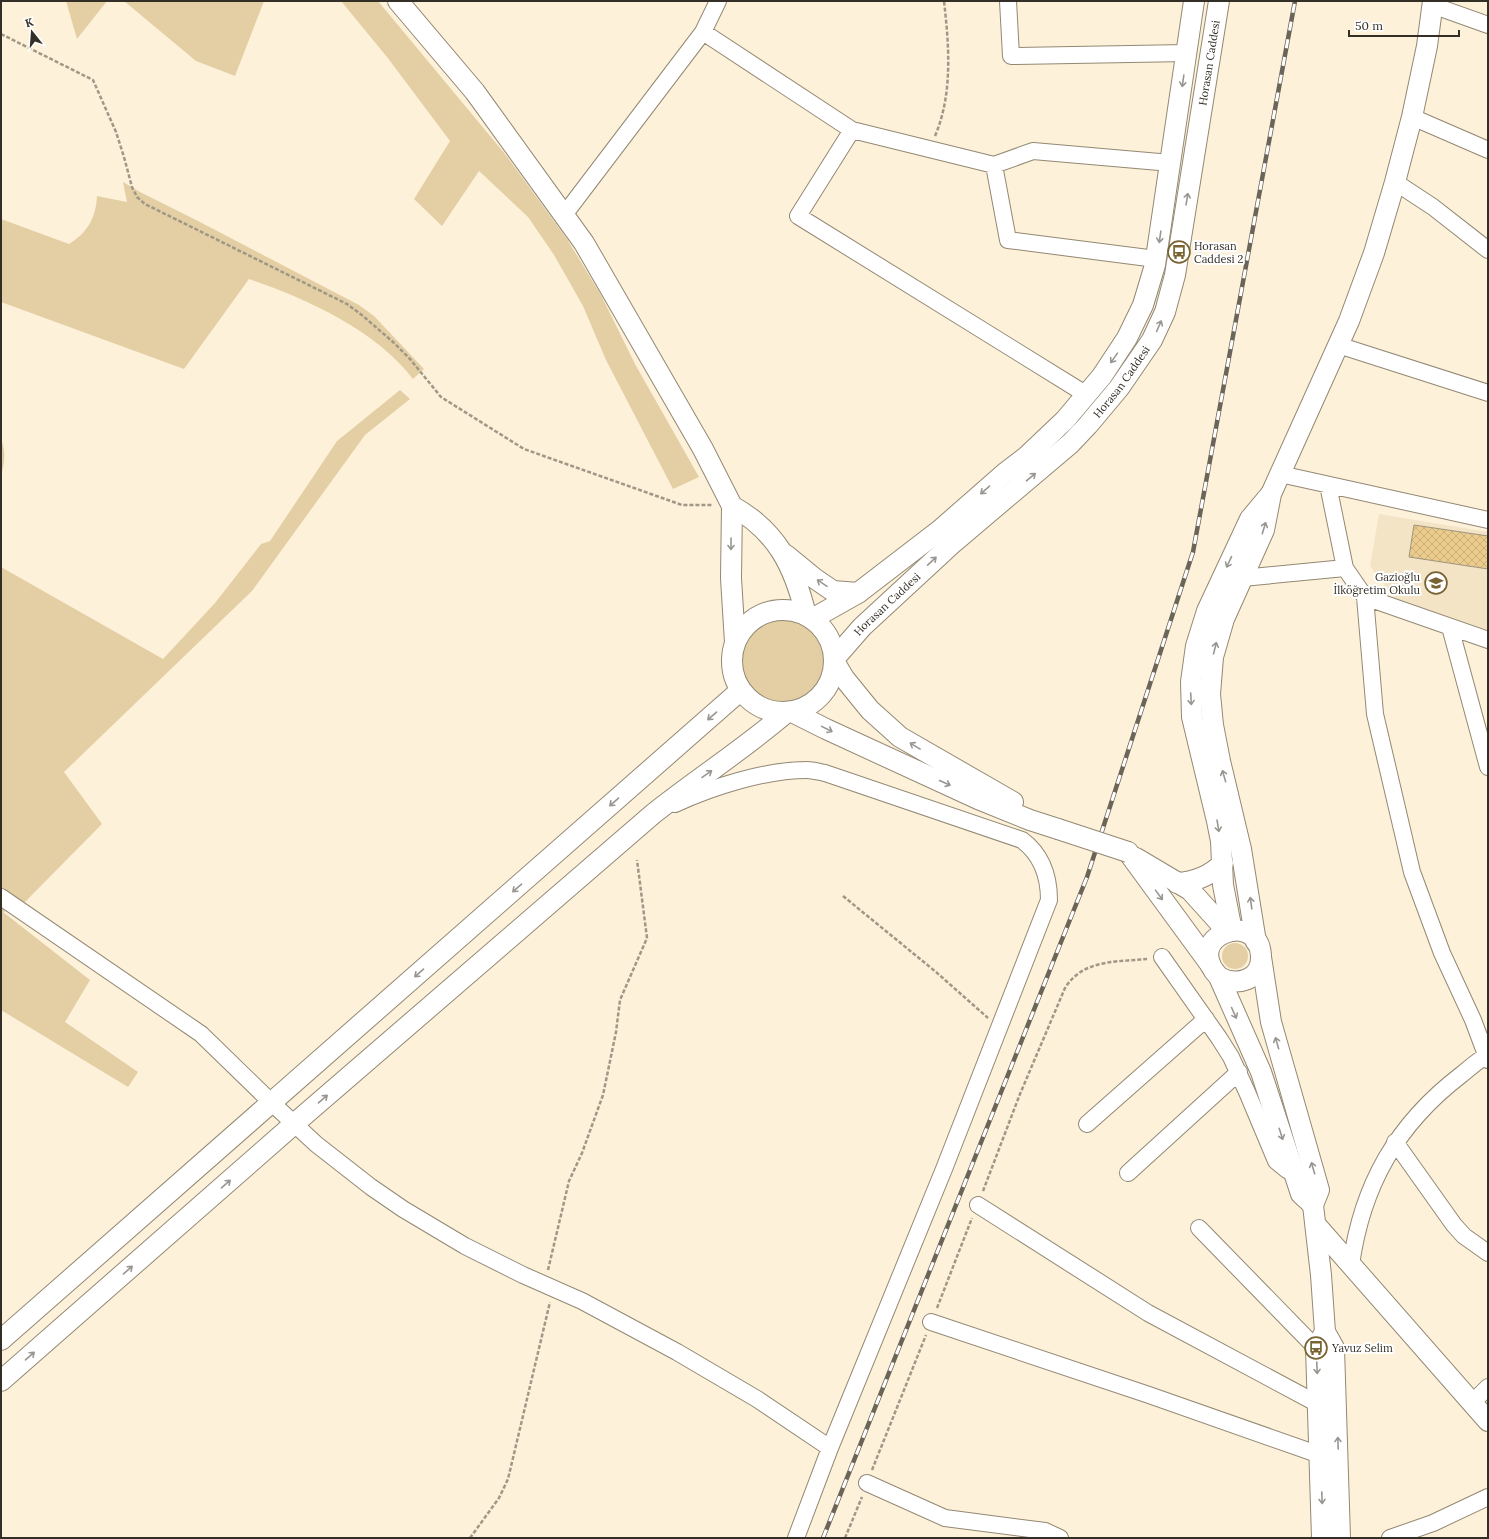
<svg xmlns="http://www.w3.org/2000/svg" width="1489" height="1539" font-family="Lora,serif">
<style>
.built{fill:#f4e4c6}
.green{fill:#e4cfa5}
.building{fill:url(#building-cross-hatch);stroke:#9f947f}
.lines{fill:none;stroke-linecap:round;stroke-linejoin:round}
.minor-casing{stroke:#938873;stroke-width:18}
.tertiary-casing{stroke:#938873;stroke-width:22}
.path{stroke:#a09787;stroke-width:2.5;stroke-dasharray:4 2;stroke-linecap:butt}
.minor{stroke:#fff;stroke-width:16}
.tertiary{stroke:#fff;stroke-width:20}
.rail-casing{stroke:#6b6458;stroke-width:4.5}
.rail{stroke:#fff;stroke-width:3;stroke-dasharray:9;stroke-linecap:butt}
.tertiary-bridge-casing{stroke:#938873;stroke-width:22;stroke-linecap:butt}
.tertiary-bridge{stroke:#fff;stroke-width:20}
.oneway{stroke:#999692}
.labels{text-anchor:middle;stroke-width:4;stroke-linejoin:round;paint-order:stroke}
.street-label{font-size:11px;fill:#332e26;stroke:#fff}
.poi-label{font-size:11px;fill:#332e26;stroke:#fff;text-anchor:start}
</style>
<defs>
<pattern id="building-cross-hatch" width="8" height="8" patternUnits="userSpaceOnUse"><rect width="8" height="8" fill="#eccc8d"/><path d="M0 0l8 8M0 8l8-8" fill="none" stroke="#cbb07a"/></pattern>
</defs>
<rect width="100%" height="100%" fill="#fdf1da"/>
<path class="built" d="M1379 514 1488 532V631L1396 600 1370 566Z"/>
<path class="green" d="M66 1H107L77 39Z
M124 1H264L235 76 196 61Z
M341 1H378L505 154 567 239 601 295 635 364 699 477 673 489 606 360 583 306 554 255 528 217 479 171 442 226 414 199 450 141 387 57Z
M123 182 140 192 198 221 359 305 374 316 424 369 413 379C376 330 305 298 249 279L184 369 1 302V219L69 244C87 233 96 218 97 196L127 202Z
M400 390 410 399 365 435 252 591 64 772 102 824 22 905 3 912 90 980 65 1022 138 1072 128 1087 1 1010V567L163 659 215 603 261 544 270 541 337 441Z
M1 439C6 451 5 463 1 475Z
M742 661a41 41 0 1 1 82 0a41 41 0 1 1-82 0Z
M1222 956a13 13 0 1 1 26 0a13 13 0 1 1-26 0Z"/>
<path class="building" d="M1414 525 1488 536V569L1409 557Z"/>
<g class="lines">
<g class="minor-casing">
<path id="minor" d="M1008 1 1011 56 1187 53
M1432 5 1488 25
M703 32 852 130 994 165 1033 151 1171 163
M1412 117 1488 150
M852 130 798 216 1087 395
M994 165 1008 240 1156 259
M1395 182 1433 207 1488 250
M564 215 703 32 718 1
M1338 345 1488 393
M1280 474 1488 520
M1328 485 1345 568 1365 597 1375 714 1412 872 1442 953 1473 1020 1488 1060
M1242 578 1345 568
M1365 597 1488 640
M1450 627 1488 767
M675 804C712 787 765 770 807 770 813 770 819 772 825 773L1022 840C1042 855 1049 876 1049 900L944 1169 830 1448 796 1538
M1 897 201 1034 272 1103 316 1144 371 1187 403 1209 465 1246 523 1275 582 1301 677 1352 757 1399 830 1448
M1162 957 1219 1038 1231 1057 1247 1092 1276 1161 1287 1170 1293 1171
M1087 1124 1206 1019
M1395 1142 1454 1225 1464 1236 1488 1253
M1128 1173 1239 1072
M978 1205 1148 1313 1318 1404
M1199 1228 1316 1348
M1351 1265C1362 1185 1397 1124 1461 1075 1470 1068 1478 1060 1488 1055
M931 1322 1149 1395 1320 1455
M1471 1404 1488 1387
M867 1483 945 1518 1045 1531 1060 1538
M1390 1538 1433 1523 1488 1497"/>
</g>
<g class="tertiary-casing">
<g id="tertiary">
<path d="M398 1 475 92 584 243 703 449 732 506 731 578 735 643"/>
<path d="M732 506C777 531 794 566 806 615"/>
<path d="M786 555 814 578 833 591 858 593"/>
<circle cx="783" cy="661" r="51"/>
<path d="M812 619 858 593 940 530 1005 473 1026 457 1065 420 1102 376 1127 338 1143 305 1155 265 1194 1"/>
<path id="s1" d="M835 658 862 627 954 542 1071 443 1088 425 1119 388 1152 340 1165 312 1175 275 1219 1"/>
<path d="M835 663 844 678 870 710 900 737 1013 802"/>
<path d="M792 712 826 729 978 799 1030 820 1058 829"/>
<path d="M1128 852 1210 964"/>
<path d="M1136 858 1190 890 1227 931"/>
<path d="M1177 883C1196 882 1210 876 1223 863"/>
<path d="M1232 931 1223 885 1221 841 1217 821 1192 717 1191 682 1196 646 1207 611 1250 519 1270 495"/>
<path d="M1256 942 1241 849 1220 761 1213 725 1210 694 1213 657 1224 619 1264 530 1271 494 1349 321 1374 253 1395 182 1412 117 1427 46 1433 1"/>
<path d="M1261 957 1271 1022 1319 1190 1313 1205 1321 1275 1325 1332 1334 1348 1340 1538"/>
<path d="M1219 977C1237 987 1262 980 1261 956 1259 908 1180 936 1219 977L1261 1072 1301 1194 1313 1205"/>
<path d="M1316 1225 1488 1421"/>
<path d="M1 1340 741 690"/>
<path d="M1 1381 294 1124 653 814C697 779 744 749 787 712"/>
<path d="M1322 1538 1316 1348 1325 1332"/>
</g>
</g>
<path class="path" d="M1 34 93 80 116 132 124 157 132 187 137 197 145 204 347 304 363 316 393 342 410 359 441 397 524 449 682 505H713
M935 136C953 94 949 45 944 1
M843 896 936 972 988 1018
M983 1191 1020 1094 1065 988C1083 959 1117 962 1147 959
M548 1270 569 1181 582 1153 603 1095 616 1032 620 1000 647 938 637 860
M937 1308 972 1218
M872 1470 926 1335
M470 1538 499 1498 508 1479 550 1302
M845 1538 862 1497"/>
<use href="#minor" class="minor"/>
<use href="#tertiary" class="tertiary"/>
<g class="rail-casing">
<path id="rail" d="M823 1538 1087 877 1193 552 1295 1"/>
</g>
<use href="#rail" class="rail"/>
<g class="tertiary-bridge-casing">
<path id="tertiary-bridge" d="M1058 829 1128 852"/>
</g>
<use href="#tertiary-bridge" class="tertiary-bridge"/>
</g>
<defs><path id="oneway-shaft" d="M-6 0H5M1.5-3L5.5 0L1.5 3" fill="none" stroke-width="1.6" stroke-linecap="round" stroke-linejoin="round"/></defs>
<g class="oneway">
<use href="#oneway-shaft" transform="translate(1183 81) rotate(98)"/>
<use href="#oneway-shaft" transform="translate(1187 199) rotate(-81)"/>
<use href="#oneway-shaft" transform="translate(1160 237) rotate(98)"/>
<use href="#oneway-shaft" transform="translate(1159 326) rotate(-66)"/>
<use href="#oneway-shaft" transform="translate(1114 358) rotate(125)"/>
<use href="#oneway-shaft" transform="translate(1031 477) rotate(-40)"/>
<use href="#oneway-shaft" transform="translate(985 490) rotate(139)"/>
<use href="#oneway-shaft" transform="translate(1264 528) rotate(-73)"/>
<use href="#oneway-shaft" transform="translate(731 544) rotate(90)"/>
<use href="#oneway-shaft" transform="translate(932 561) rotate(-43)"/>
<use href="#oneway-shaft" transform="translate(1229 562) rotate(115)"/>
<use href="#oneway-shaft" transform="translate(822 583) rotate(-146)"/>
<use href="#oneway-shaft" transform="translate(1215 648) rotate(-76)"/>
<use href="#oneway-shaft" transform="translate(1191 699) rotate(87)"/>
<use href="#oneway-shaft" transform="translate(712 716) rotate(139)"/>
<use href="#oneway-shaft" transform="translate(827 729) rotate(26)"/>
<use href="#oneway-shaft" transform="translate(915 746) rotate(-149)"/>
<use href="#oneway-shaft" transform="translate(707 774) rotate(-35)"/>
<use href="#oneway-shaft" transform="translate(1224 776) rotate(-106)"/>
<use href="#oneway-shaft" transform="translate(945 783) rotate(24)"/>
<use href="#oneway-shaft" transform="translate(614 802) rotate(139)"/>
<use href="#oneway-shaft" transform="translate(1218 826) rotate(81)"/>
<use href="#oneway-shaft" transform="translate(517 888) rotate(139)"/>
<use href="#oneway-shaft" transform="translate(1159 895) rotate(54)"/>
<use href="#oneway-shaft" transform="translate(1251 903) rotate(-98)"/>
<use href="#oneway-shaft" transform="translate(419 973) rotate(139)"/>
<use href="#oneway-shaft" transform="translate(1234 1013) rotate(66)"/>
<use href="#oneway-shaft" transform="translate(1277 1043) rotate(-106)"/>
<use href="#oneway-shaft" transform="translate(323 1099) rotate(-41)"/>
<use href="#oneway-shaft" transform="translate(1281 1134) rotate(72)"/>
<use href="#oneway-shaft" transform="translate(1313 1168) rotate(-106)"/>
<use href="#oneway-shaft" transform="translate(226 1184) rotate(-41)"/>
<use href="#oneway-shaft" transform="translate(128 1270) rotate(-41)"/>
<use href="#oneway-shaft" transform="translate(30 1356) rotate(-41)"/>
<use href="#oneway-shaft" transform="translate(1317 1368) rotate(88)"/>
<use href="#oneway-shaft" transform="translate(1338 1443) rotate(-92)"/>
<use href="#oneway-shaft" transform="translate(1322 1498) rotate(88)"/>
</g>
<defs>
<g id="bus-ring" transform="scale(1.15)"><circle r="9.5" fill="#fff" stroke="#7a6333" stroke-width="1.5"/><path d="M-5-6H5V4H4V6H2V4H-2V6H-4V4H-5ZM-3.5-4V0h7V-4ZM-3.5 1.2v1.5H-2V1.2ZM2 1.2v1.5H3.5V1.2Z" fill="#7a6333"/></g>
<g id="school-ring" transform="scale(1.15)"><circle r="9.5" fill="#fff" stroke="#7a6333" stroke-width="1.5"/><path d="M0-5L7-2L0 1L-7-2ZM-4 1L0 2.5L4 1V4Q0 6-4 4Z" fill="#7a6333"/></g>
</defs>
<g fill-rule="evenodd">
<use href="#bus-ring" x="1179" y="252"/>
<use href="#school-ring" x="1436" y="583"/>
<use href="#bus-ring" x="1316" y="1348"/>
</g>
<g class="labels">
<g class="street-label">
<text dy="4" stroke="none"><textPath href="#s1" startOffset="735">Horasan Caddesi</textPath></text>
<text dy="4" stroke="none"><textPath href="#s1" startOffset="399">Horasan Caddesi</textPath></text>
<text dy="4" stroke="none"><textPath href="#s1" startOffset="75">Horasan Caddesi</textPath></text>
</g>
<g class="poi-label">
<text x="1194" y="250">Horasan<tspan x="1194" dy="13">Caddesi 2</tspan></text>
<text x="1420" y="581" text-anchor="end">Gazioğlu<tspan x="1420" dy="13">İlköğretim Okulu</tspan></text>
<text x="1332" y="1352">Yavuz Selim</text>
</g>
</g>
<rect width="1489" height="1539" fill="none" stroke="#332e26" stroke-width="4"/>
<g transform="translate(32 32) rotate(343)" stroke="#ffffff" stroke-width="3" paint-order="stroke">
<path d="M0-3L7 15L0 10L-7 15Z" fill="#332e26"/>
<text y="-6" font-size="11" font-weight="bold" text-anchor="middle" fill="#332e26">K</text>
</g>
<path d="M1349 30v6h110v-6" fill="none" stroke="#332e26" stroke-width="2"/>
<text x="1355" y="30" font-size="12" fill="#332e26" stroke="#ffffff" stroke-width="3" paint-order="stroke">50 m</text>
</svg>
